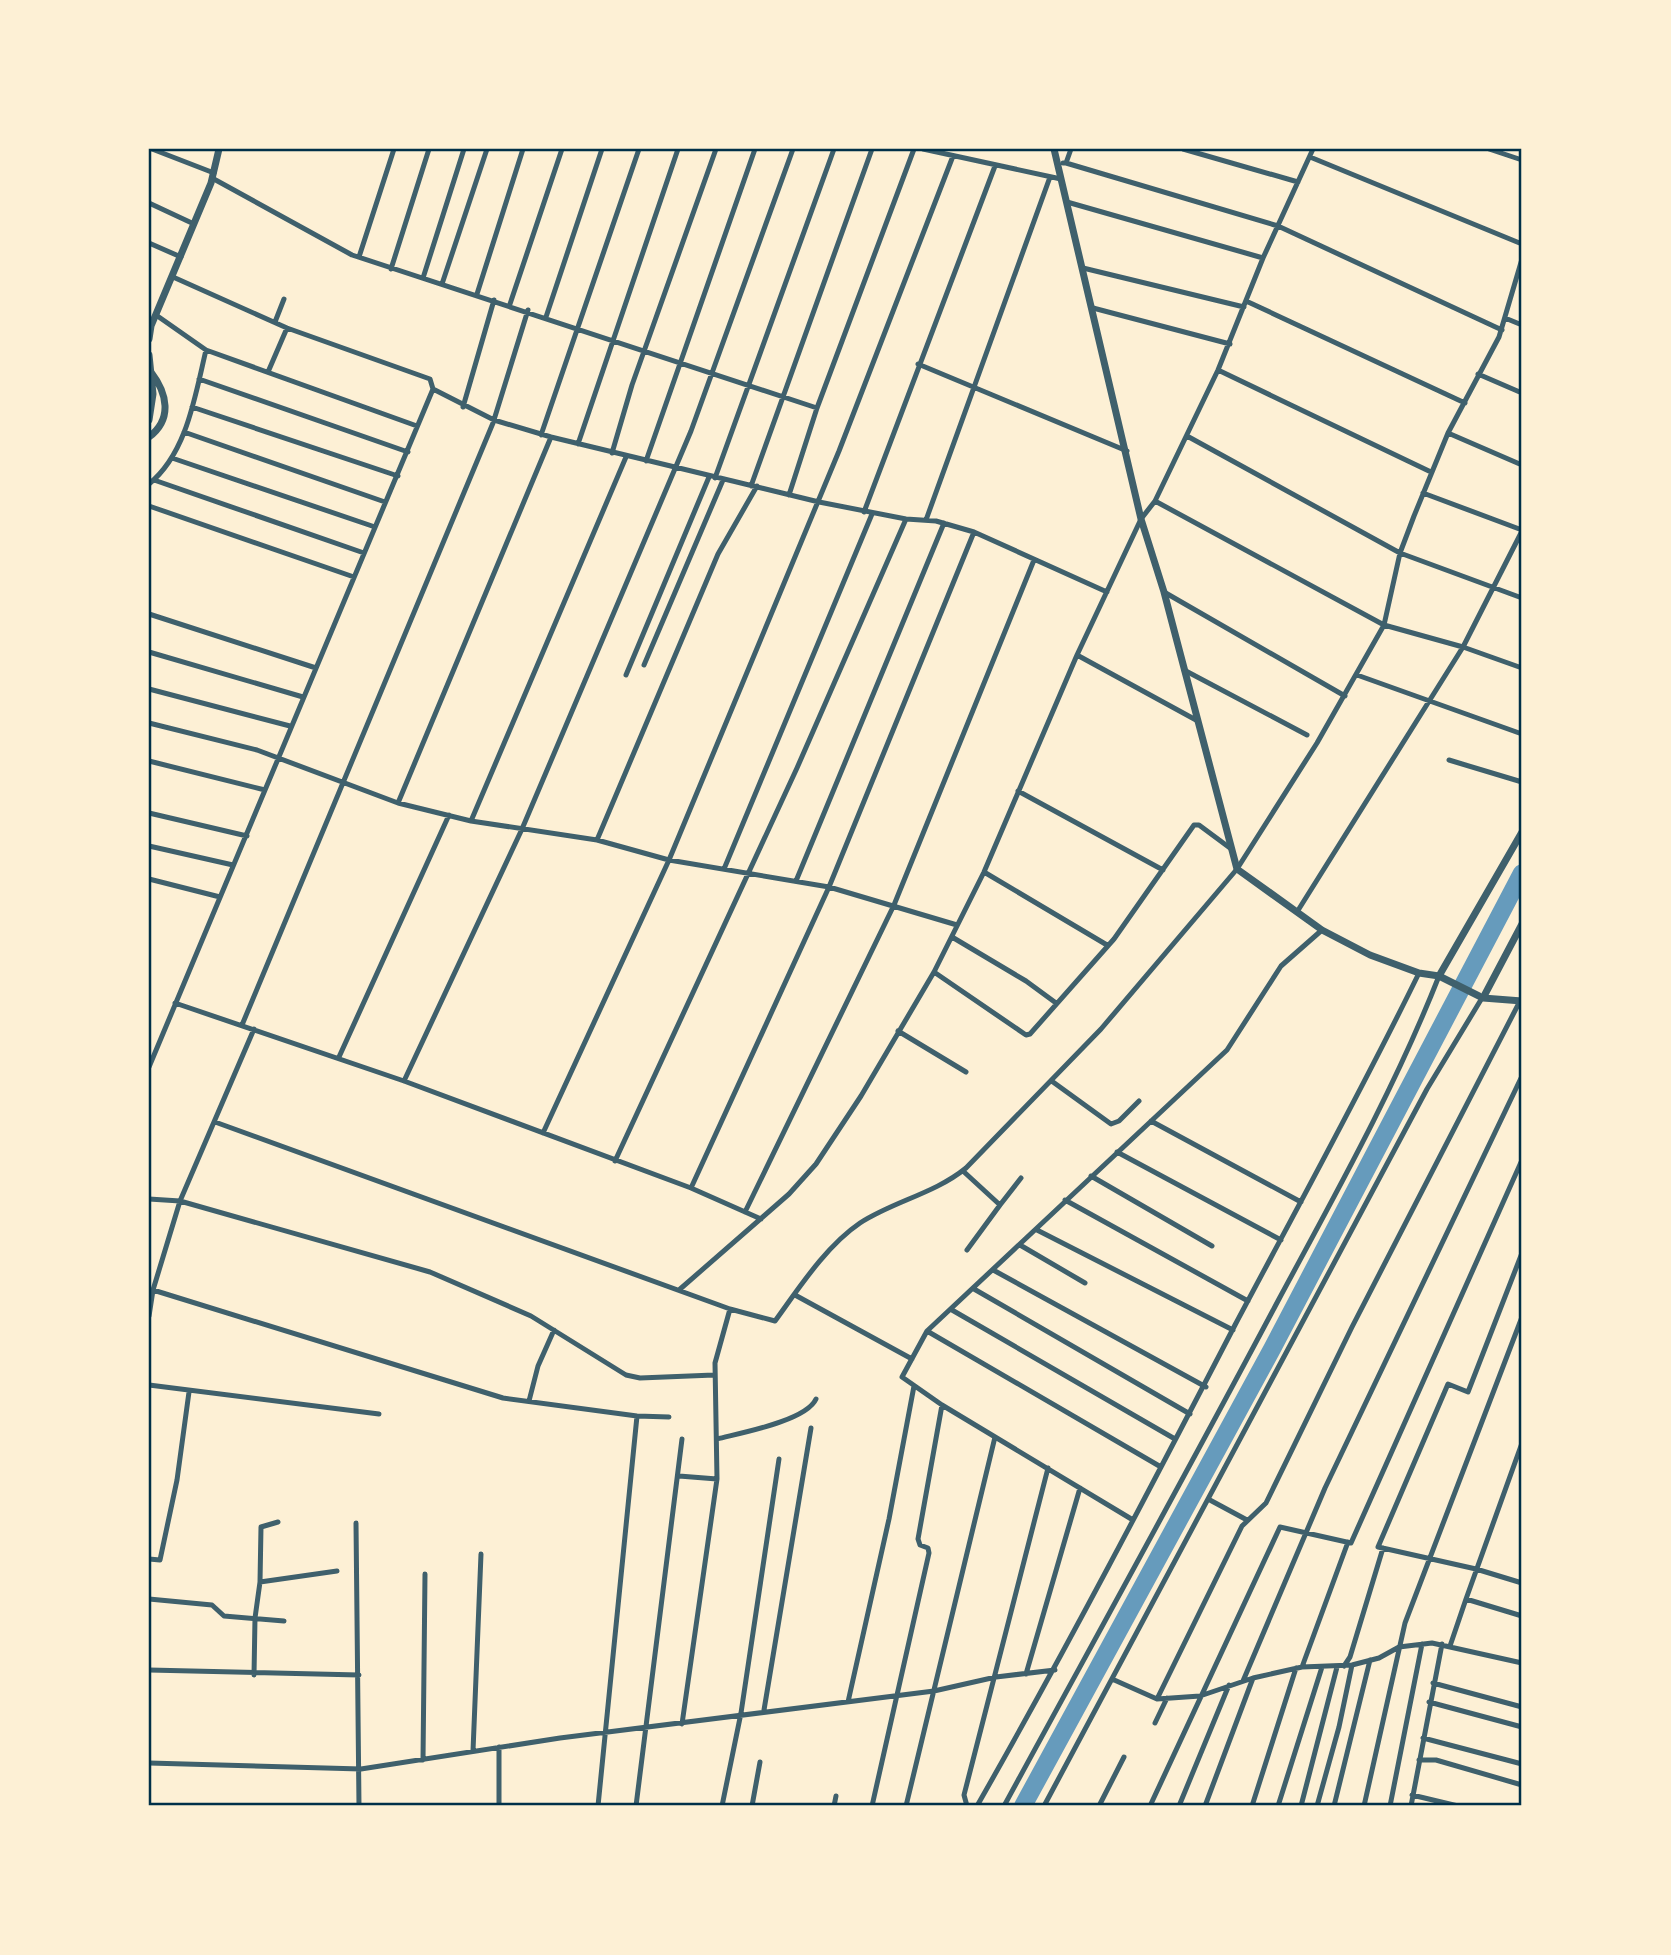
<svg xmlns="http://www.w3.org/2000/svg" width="1671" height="1955" font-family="'Fira Sans Condensed',sans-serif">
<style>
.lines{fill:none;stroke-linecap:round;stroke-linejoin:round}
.river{stroke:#669bbc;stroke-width:18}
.minor{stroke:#3f606c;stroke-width:5}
.tertiary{stroke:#3f606c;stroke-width:7}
.neatline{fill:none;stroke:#003049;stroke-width:2.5}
</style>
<rect width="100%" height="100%" fill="#fdf0d5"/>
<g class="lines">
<path class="river" d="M1023 1806 1272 1349 1522 873"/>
<path class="minor" d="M152 149 214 173
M923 149 1061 179
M1183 149 1298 182
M1489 149 1522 160
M1310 157 1522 244
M1063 163H1066L1071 149
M1066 163 1278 226 1502 330
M212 178 352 255 817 408
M1067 202 1263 258
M149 203 194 224
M149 243 181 257
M359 257 394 149
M1083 268 1244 307
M391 269 429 149
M173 277 287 328 430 379 433 389
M423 278 464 149
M442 284 487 149
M477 294 523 149
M1246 301 1465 403
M510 304 562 149
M1093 308 1230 344
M156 315 206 350 417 426
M546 317 602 149
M1505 318 1522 325
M275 322 284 299
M918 364 1127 451
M1218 370 1431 472
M268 372 287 328
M1478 374 1522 393
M199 379 408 452
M433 389 494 420 551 437 819 502 906 519 936 521 974 532 1107 592
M192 407 398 476
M463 407 494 300
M184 432 385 502
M1448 433 1522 465
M541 435 639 149
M1187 436 1400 553 1522 598
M578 444 678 149
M612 453 632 385 716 149
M172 458 375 527
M646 461 755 149
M715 478 834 149
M154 480 364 553
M149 484C187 453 195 396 206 350
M751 486 872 149
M1423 493 1522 530
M789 495 817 408 914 149
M1155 501 1384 625 1463 647 1522 668
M149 506 354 577
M864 512 995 166
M926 520 1050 177
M1164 592 1345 696
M149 614 316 668
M149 652 303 697
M1077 655 1196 720
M644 665 723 480
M1184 670 1307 735
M626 675 709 477
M1357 675 1522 734
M149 689 290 726
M149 723 257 750 398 803 471 821 597 840 669 860 829 887 957 925
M1449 760 1522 782
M149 761 265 790
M1018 791 1163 870
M398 803 551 437
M149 813 247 836
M471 821 626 457
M597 840 718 554 757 486
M149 846 233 865
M724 869 872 514
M984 872 1107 945
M149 879 220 897
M796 881 944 523
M1297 912 1463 647 1522 531
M952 937 1026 981 1056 1003
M934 972 1026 1035 1030 1034 1114 939 1194 825H1199L1230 848
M175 1003 404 1081 691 1188 761 1219
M242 1025 493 423 528 310
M898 1031 966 1072
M339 1057 449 815
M149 1067 433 389
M404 1081 522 829 691 431 793 149
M1053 1082 1111 1124 1119 1121 1139 1101
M1151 1121 1301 1202
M215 1122 730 1309 775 1321C799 1288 826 1246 860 1223 894 1201 934 1194 966 1168L1101 1029 1237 869 1317 743 1384 625 1400 553 1414 516 1448 433 1499 337 1522 259
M543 1133 669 860 839 451 953 156
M1117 1152 1281 1240
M615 1161 797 768 906 519
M963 1171 1000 1205 967 1250
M1091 1176 1212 1246
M691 1188 829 887 974 532
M149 1199 180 1201 430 1272 531 1316 626 1375 640 1378 714 1375
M1065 1200 1248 1301
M1000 1205 1021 1178
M745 1212 894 905 1034 560
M1037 1230 1233 1330
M1020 1245 1085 1283
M1522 1253 1468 1392 1448 1384 1378 1547 1476 1569 1522 1583
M995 1271 1206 1387
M974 1289 1190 1414
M153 1290 503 1398 637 1416 669 1417
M679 1290 789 1194 816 1164 861 1096 934 972 984 872 1077 655 1141 519 1155 501 1218 370 1263 258 1313 149
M795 1295 912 1359
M952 1310 1175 1439
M149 1316 153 1290 180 1201 254 1029
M927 1331 1161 1467
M149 1385 379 1414
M529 1401 538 1366 554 1330
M717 1439C740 1433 806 1421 816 1399
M679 1476 717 1479
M1208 1499 1247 1520
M1133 1520 942 1405 902 1377 927 1331 1227 1050 1281 966 1322 930
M278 1522 261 1527 260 1582 337 1571
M356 1523 359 1806
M149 1559 160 1560 177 1480 189 1392
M149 1599 212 1605 224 1616 284 1621
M1466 1599 1522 1443
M1450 1646 1466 1599 1522 1616
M1344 1666 1350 1657 1383 1548
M1302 1667 1348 1542
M149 1670 359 1675
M1026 1674 1080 1488
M254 1675 255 1618 260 1582
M1112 1679 1157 1699 1200 1696 1253 1678 1302 1667 1352 1665 1379 1658 1399 1647 1432 1643 1522 1663
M1243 1681 1325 1488 1522 1076
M1433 1683 1522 1707
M1157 1699 1242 1526 1266 1503 1352 1327 1520 1001
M848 1702 889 1519 914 1386
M1429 1702 1522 1727
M764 1710 811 1428
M1155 1723 1167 1698
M682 1724 717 1479 715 1363 730 1309
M1423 1738 1522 1764
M499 1747V1806
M473 1751 481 1554
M423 1760 425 1574
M1419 1760H1436L1522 1785
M149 1763 361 1769 560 1738 934 1691 996 1677 1055 1670
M1412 1795 1458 1806
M598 1806 637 1416
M636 1806 682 1439
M722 1806 741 1713 779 1459
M752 1806 760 1762
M834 1806 836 1796
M872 1806 929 1553 928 1548 920 1545 918 1539 942 1405
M906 1806 995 1437
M967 1806 964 1795 1048 1468
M977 1806C1067 1648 1151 1487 1235 1325 1297 1208 1361 1092 1419 973
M1004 1806C1096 1637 1189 1469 1279 1299 1336 1193 1395 1088 1439 976
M1044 1806 1427 1089 1482 998
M1099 1806 1124 1757
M1150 1806 1280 1527 1351 1543 1522 1160
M1179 1806 1229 1685
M1205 1806 1253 1678
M1252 1806 1296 1668
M1278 1806 1322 1667
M1301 1806 1337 1667
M1317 1806 1339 1727 1352 1665
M1334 1806 1370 1660
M1364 1806 1405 1623 1522 1317
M1390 1806 1422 1644
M1411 1806 1442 1644"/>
<path class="tertiary" d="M1054 149 1141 519 1164 592 1237 869 1322 930 1370 955 1419 973 1439 976 1479 996
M149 339 151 326 211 183 219 149
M149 355 153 394 149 420
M149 437C173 419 167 393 151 372
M1522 924 1483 998 1522 1001
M1439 976 1522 832"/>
</g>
<rect width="1671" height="1955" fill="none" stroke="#fdf0d5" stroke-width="301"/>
<rect x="150" y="150" width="1370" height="1654" class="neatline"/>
</svg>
